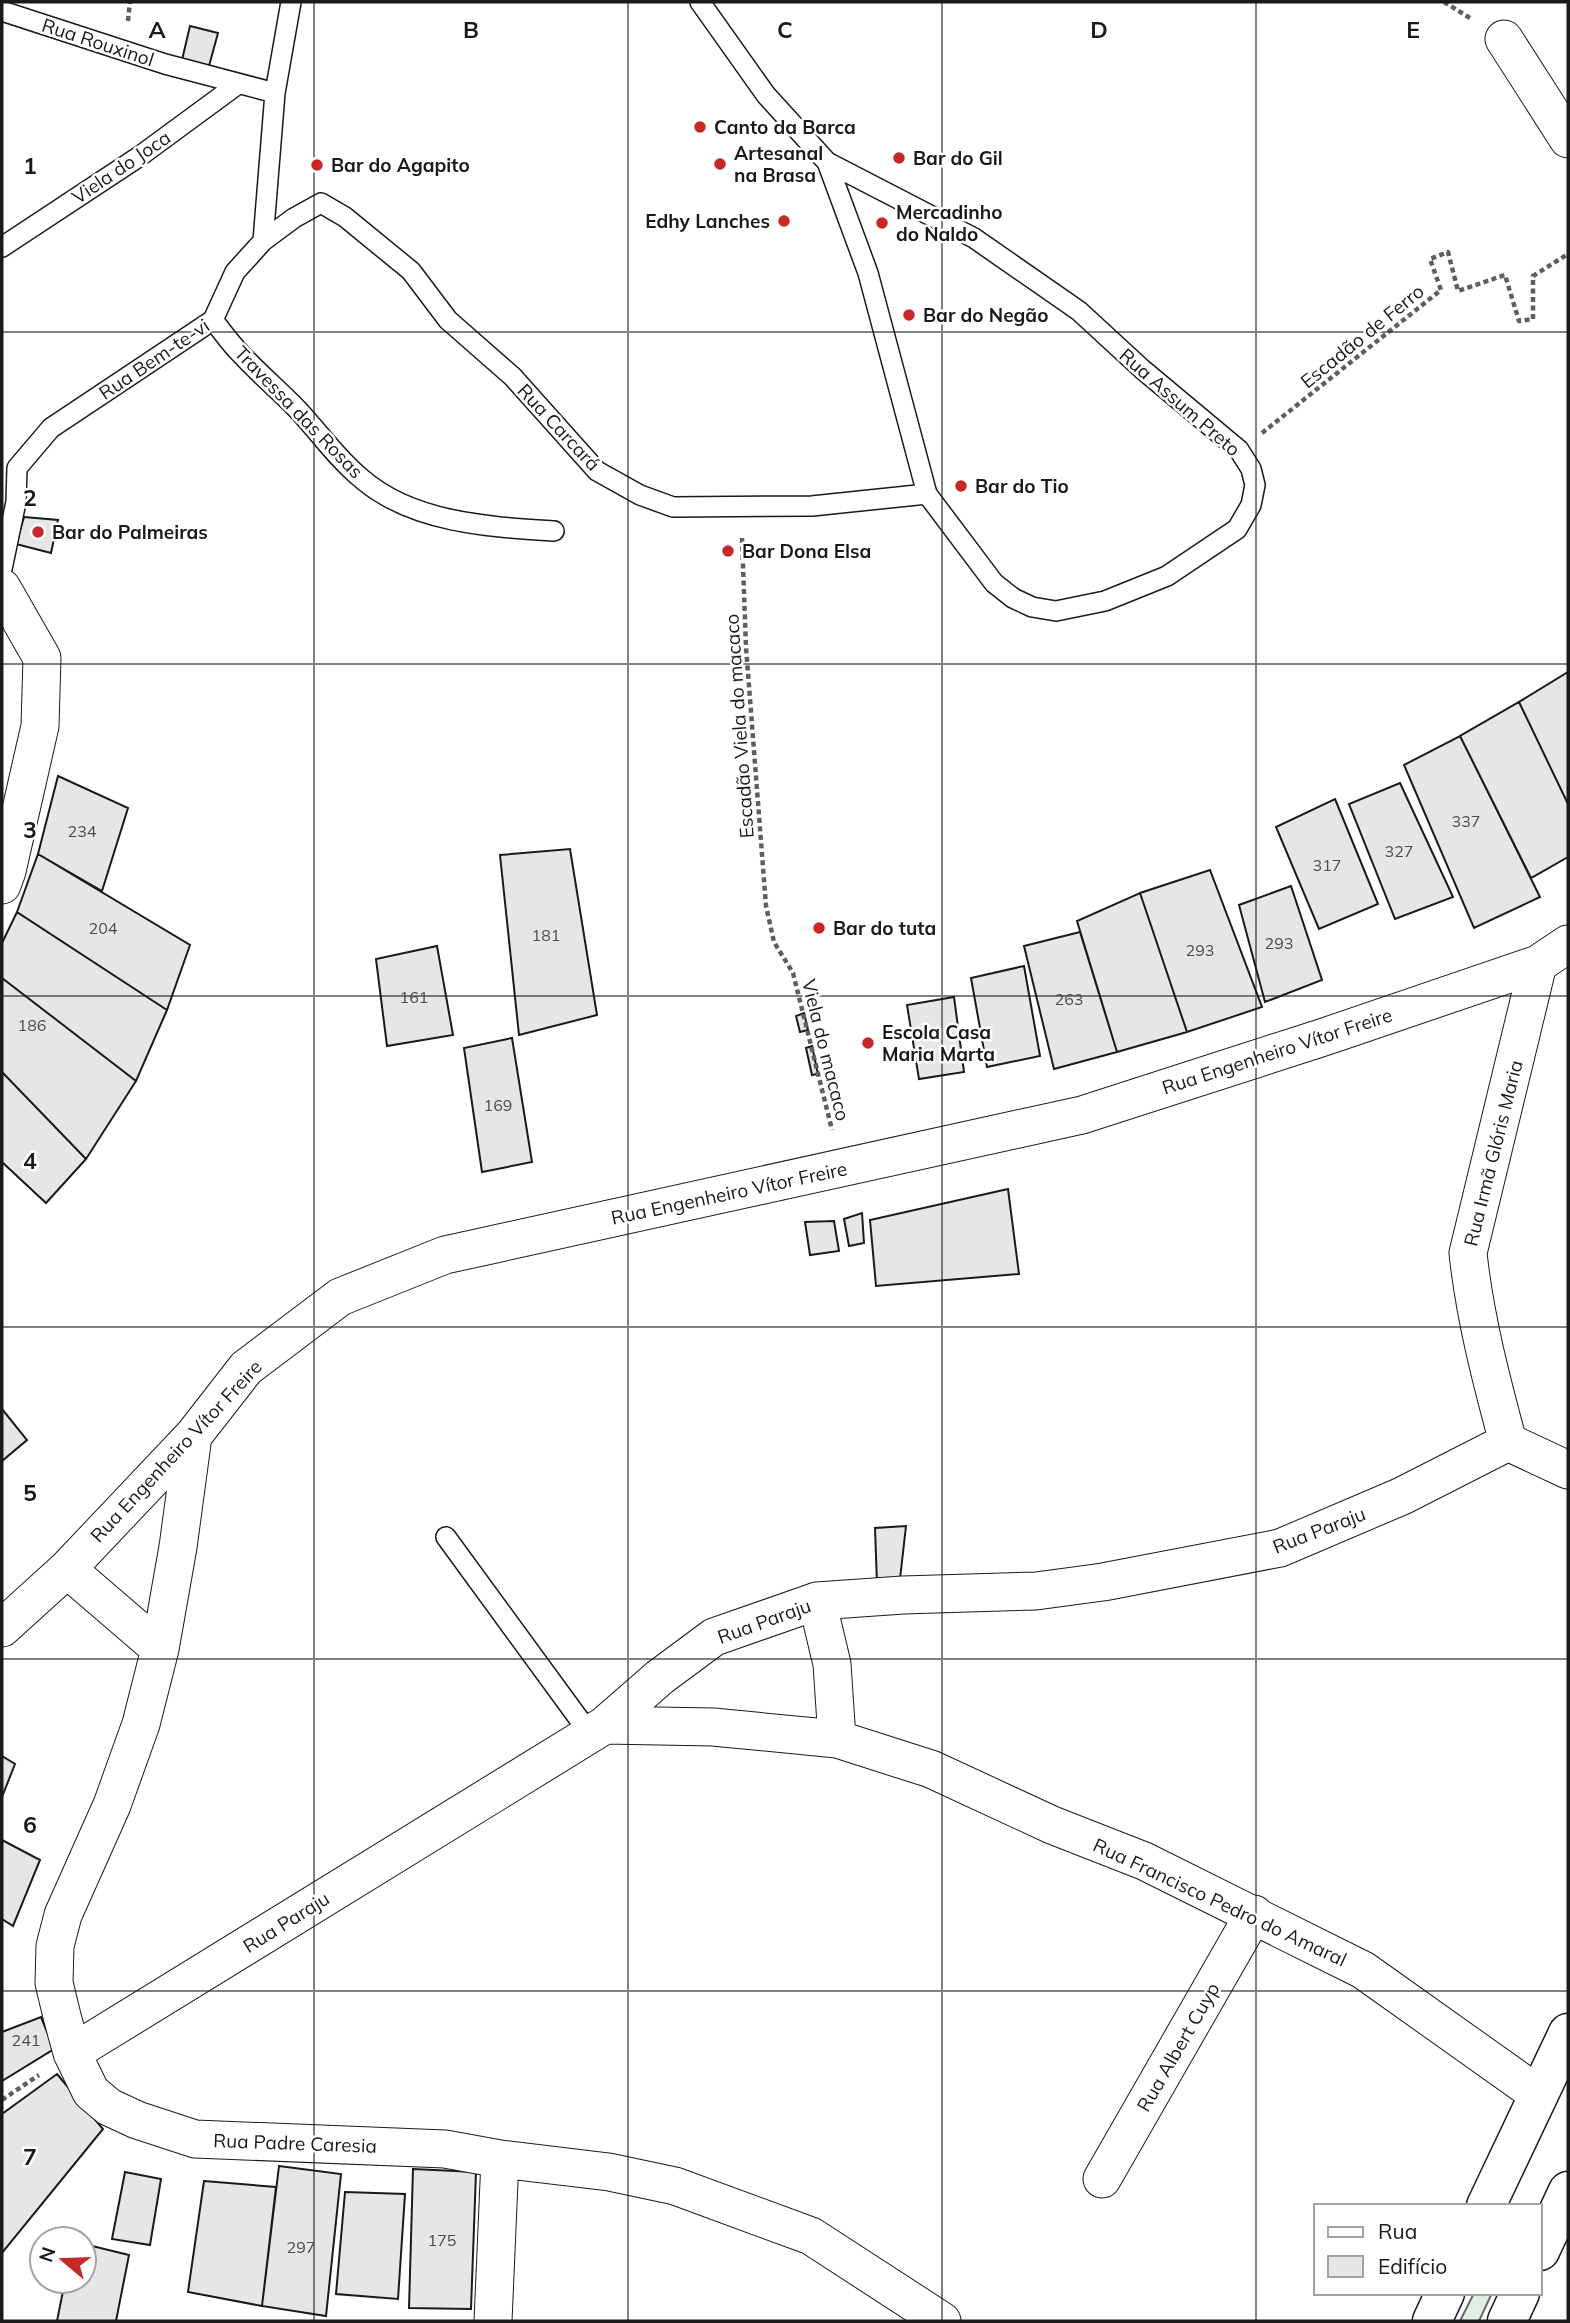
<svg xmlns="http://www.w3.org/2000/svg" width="1570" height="2323" font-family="Mulish,sans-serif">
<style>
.grass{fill:#e0efe3;stroke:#6a6a6a;stroke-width:2}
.building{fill:#e6e6e6;stroke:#1a1a1a;stroke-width:2}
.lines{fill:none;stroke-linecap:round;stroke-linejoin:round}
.lane-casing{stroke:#1a1a1a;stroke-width:22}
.street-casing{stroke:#1a1a1a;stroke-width:39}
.secondary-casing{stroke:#1a1a1a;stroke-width:41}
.path{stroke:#5f5f5f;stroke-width:4.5;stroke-dasharray:5 3.5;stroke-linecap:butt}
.lane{stroke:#fff;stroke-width:19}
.street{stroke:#fff;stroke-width:37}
.secondary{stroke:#fff;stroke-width:38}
.grid{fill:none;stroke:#1a1a1a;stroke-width:2;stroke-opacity:0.55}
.poi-dot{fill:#c62828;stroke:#fff;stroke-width:2.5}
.labels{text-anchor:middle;stroke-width:5;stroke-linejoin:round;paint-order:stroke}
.number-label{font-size:16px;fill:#4d4d4d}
.street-label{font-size:19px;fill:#1a1a1a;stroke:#fff}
.poi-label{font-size:19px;font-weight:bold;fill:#1a1a1a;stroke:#fff;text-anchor:start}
.grid-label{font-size:23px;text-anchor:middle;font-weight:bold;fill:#1a1a1a;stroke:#fff;stroke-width:5;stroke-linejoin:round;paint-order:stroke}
</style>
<rect width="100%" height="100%" fill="#fff"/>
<path class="grass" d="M1474 2293H1492L1479 2321H1460Z"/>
<path class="building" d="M190 26 218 33 209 66 182 60Z
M24 517 58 520 51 553 16 544Z
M1568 672V804L1519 702Z
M1519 702 1568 804V857L1531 878 1460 736Z
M1460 736 1540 897 1474 928 1404 765Z
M58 776 128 808 102 891 38 854Z
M1400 783 1453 897 1395 919 1349 804Z
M1335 799 1378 904 1319 929 1276 827Z
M570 849 597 1015 519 1035 500 855Z
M38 854 190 945 167 1010 17 912Z
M1210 870 1262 1007 1187 1032 1140 893Z
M1291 886 1322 980 1265 1002 1239 905Z
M1140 893 1187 1032 1117 1052 1077 921Z
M17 912 167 1010 136 1081 2 978V943Z
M1080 932 1117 1052 1054 1069 1024 946Z
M437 946 453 1035 387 1046 376 959Z
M1024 966 1040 1056 987 1067 971 978Z
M2 978 136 1081 86 1159 2 1072Z
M954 997 964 1072 919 1079 907 1005Z
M804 1013 808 1030 800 1032 796 1016Z
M512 1038 532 1162 482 1172 464 1048Z
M812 1046 818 1074 812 1075 806 1048Z
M2 1072 86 1159 46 1203 2 1162Z
M1008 1189 1019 1274 876 1286 870 1220Z
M862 1213 864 1243 849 1246 844 1219Z
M834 1221 839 1251 810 1255 805 1222Z
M2 1409 27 1440 2 1461Z
M906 1526 900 1579 877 1583 875 1528Z
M2 1756 15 1764 2 1797Z
M2 1840 40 1860 13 1926 2 1919Z
M41 2017 54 2049 2 2081V2032Z
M57 2074 103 2129 2 2253V2114Z
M279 2166 341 2174 326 2316 262 2306Z
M413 2169 476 2172 471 2309 409 2308Z
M125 2172 161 2179 150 2245 112 2239Z
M204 2181 276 2187 262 2306 188 2292Z
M345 2192 405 2194 398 2299 336 2294Z
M84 2244 129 2255 116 2321H57L65 2281H84Z"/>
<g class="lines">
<g class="lane-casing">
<path id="lane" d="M700 2 766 95 827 162 974 238 1079 311 1142 369 1239 450 1251 469 1255 485 1251 505 1237 529 1167 576 1105 601 1056 611 1032 607 1013 598 994 583 927 494 868 273 827 162
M2 11 165 64 275 93
M263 241 294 218 321 203 345 217 411 271 448 320 513 377 597 471 640 495 673 507 812 506 927 494
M2 247 140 156 238 84
M213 320C222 331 230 343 240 353 258 373 279 390 297 409 319 432 337 459 362 479 413 523 490 527 554 531
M2 569 16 502 17 468 51 428 213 320 235 272 263 241 275 93 291 2
M446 1537 590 1734"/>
</g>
<g class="street-casing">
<path id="street" d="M1504 39 1568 139
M2 588 42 658 40 726 7 871 2 885
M1538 964 1468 1253C1475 1318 1491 1379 1508 1442L1568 1470
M193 1436 178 1547 160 1649 141 1724 112 1805 63 1915 55 1946 54 1983 62 2016 72 2053 91 2092 109 2107 137 2120 195 2139 445 2149 500 2159 609 2172 675 2186 811 2236 942 2321
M67 1569 160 1649
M817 1601 832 1664 837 1739
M2 1628 67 1569 193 1436 246 1368 340 1297 445 1255 1082 1115 1327 1036 1538 964 1568 944
M605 1725 713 1727 837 1739 931 1769 1052 1825 1144 1861 1363 1970 1539 2095
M72 2053 605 1725 660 1677 714 1637 817 1601 903 1595 1036 1591 1103 1582 1280 1548 1402 1496 1508 1442
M1102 2179 1254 1914
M493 2321 500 2159"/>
</g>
<g class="secondary-casing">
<path id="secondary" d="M1486 2206 1568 2033
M1540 2251 1568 2191
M1432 2321 1445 2293
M1507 2321 1520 2293"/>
</g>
<path class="path" d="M1444 2 1470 18
M128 21 130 2
M1262 433 1441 290 1430 259 1448 252 1458 291 1505 275 1519 321 1533 319V276L1568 254
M742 538 746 647 766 906 774 942 793 973 832 1130
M2 2100 39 2075"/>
<use href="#lane" class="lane"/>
<use href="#street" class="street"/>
<use href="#secondary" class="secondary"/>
</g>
<path class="grid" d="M314 2V2321M628 2V2321M942 2V2321M1256 2V2321M2 332H1568M2 664H1568M2 996H1568M2 1327H1568M2 1659H1568M2 1991H1568"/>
<g class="poi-dot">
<circle cx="700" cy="127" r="7"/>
<circle cx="899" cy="158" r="7"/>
<circle cx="720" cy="164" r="7"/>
<circle cx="317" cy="165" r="7"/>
<circle cx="784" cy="221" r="7"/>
<circle cx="882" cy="223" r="7"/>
<circle cx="909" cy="315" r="7"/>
<circle cx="961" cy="486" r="7"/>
<circle cx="38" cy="532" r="7"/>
<circle cx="728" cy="551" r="7"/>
<circle cx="819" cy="928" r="7"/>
<circle cx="868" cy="1043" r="7"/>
</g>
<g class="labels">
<g class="number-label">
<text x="1466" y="827">337</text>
<text x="82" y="837">234</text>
<text x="1399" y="857">327</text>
<text x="1327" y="871">317</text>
<text x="103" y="934">204</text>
<text x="546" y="941">181</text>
<text x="1279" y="949">293</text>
<text x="1200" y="956">293</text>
<text x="414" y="1003">161</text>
<text x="1069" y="1005">263</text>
<text x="32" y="1031">186</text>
<text x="498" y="1111">169</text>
<text x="26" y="2046">241</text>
<text x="442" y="2246">175</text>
<text x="301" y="2253">297</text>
</g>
<g class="street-label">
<text transform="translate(98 42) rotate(18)" y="7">Rua Rouxinol</text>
<text transform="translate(121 167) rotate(-34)" y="7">Viela do Joca</text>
<text transform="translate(1362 336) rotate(-39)" y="7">Escadão de Ferro</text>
<text transform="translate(154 359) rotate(-34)" y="7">Rua Bem-te-vi</text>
<text transform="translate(1180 402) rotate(41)" y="7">Rua Assum Preto</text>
<text transform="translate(299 412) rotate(46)" y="7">Travessa das Rosas</text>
<text transform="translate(559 427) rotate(47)" y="7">Rua Carcará</text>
<text transform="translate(739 726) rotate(-94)" y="7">Escadão Viela do macaco</text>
<text transform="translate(826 1050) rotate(76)" y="7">Viela do macaco</text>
<text transform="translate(1277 1051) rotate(-18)" y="7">Rua Engenheiro Vítor Freire</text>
<text transform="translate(1493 1153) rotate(-76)" y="7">Rua Irmã Glóris Maria</text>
<text transform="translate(729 1193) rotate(-12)" y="7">Rua Engenheiro Vítor Freire</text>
<text transform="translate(176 1451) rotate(-47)" y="7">Rua Engenheiro Vítor Freire</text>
<text transform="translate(1319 1530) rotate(-21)" y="7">Rua Paraju</text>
<text transform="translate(764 1621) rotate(-20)" y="7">Rua Paraju</text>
<text transform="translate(1220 1902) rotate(25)" y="7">Rua Francisco Pedro do Amaral</text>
<text transform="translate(286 1922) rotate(-32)" y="7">Rua Paraju</text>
<text transform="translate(1178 2047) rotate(-60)" y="7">Rua Albert Cuyp</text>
<text transform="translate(295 2143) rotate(2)" y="7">Rua Padre Caresia</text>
</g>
<g class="poi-label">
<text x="714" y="134">Canto da Barca</text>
<text x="734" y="160">Artesanal<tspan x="734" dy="22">na Brasa</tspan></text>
<text x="913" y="165">Bar do Gil</text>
<text x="331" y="172">Bar do Agapito</text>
<text x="896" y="219">Mercadinho<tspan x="896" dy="22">do Naldo</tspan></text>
<text x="770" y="228" text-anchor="end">Edhy Lanches</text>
<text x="923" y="322">Bar do Negão</text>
<text x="975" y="493">Bar do Tio</text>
<text x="52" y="539">Bar do Palmeiras</text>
<text x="742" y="558">Bar Dona Elsa</text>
<text x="833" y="935">Bar do tuta</text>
<text x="882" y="1039">Escola Casa<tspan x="882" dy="22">Maria Marta</tspan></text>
</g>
</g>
<g class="grid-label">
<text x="157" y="38">A</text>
<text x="471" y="38">B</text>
<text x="785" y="38">C</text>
<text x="1099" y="38">D</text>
<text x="1413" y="38">E</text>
<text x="30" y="174">1</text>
<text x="30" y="506">2</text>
<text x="30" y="838">3</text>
<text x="30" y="1169">4</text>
<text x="30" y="1501">5</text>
<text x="30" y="1833">6</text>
<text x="30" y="2165">7</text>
</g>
<rect width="1570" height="2323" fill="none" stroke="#1a1a1a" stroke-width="7"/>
<rect x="1314" y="2204" width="228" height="91" fill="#ffffff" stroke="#a3a3a3" stroke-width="2"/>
<rect x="1328" y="2227" width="35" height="10" fill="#ffffff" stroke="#a3a3a3" stroke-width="2"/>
<text x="1378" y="2239" font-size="21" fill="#1a1a1a">Rua</text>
<rect x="1328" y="2256" width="35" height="21" fill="#e6e6e6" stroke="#a3a3a3" stroke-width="2"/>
<text x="1378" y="2274" font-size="21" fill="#1a1a1a">Edifício</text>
<g transform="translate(63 2260) rotate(289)"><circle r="33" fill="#ffffff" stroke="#a3a3a3" stroke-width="2"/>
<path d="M0-5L12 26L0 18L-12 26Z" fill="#c62828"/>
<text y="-10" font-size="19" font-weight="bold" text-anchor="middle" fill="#1a1a1a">N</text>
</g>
</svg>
